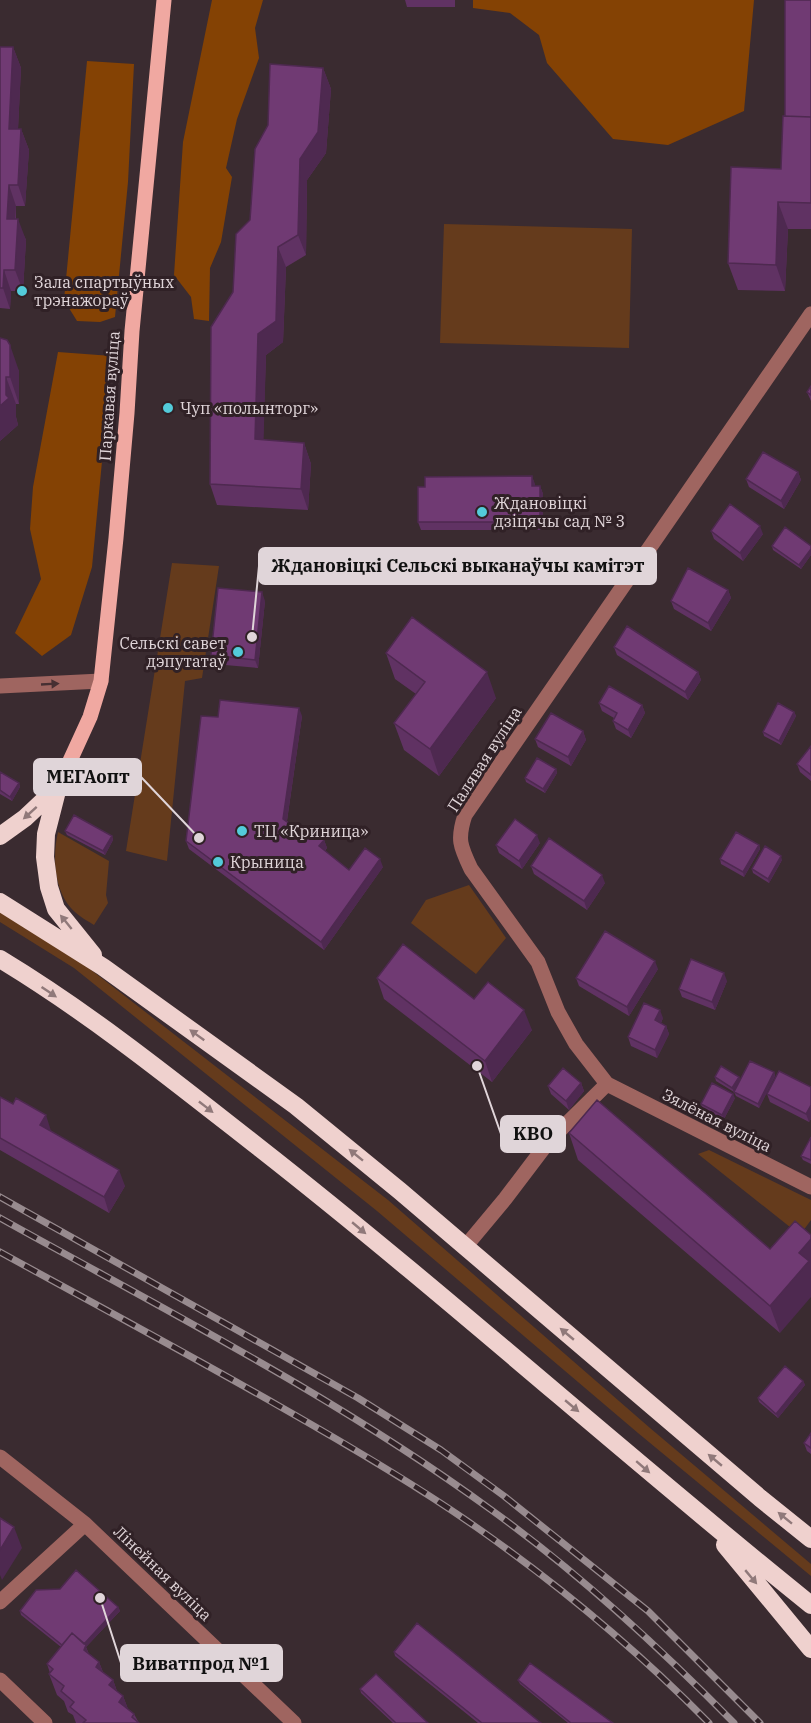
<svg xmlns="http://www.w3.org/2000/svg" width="811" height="1723" font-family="'IBM Plex Serif',serif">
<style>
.green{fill:#653b1c}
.forest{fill:#844204}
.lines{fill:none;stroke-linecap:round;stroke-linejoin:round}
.minor{stroke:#9f6560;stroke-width:15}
.major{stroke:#f0a8a1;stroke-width:15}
.highway{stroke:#efd1ce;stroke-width:18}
.rail-casing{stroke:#988b8f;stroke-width:7}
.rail{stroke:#302126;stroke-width:4.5;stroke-dasharray:14;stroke-linecap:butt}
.wall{fill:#603263}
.shaded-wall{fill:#4e2950}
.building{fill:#703a73;stroke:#4e2950;stroke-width:1.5}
.oneway{fill:#462f32}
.oneway2{fill:#90797a}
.poi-dot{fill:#53cbda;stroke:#302126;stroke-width:2}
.labels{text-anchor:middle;stroke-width:6;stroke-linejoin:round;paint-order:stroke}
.poi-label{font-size:16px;fill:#e0d5d9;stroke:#302126;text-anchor:start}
.street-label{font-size:16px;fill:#e0d5d9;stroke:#302126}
.leader{fill:none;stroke:#e0d5d9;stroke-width:2}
.callout-dot{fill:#e0d5d9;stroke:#302126;stroke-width:2}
.callout{fill:#e0d5d9;stroke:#e0d5d9;stroke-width:2}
.callout-label{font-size:18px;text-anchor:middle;font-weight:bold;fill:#111}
</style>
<rect width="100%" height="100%" fill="#3a2b30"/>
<path class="green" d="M444 224 632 229 629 348 440 343Z
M172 563 219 566 202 678 185 681 167 861 126 851Z
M58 832 109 861 106 895 108 903 94 925C88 921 80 917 75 912 54 893 52 858 58 832Z
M469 885 506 938 476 974 411 923 426 900Z
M0 909 68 952 388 1200 650 1428 811 1564V1576L638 1433 377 1211 74 968 0 922Z
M709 1150 811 1200V1220L800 1235 698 1154Z"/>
<path class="forest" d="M212 0H263L255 28 259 58 237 119 226 168 232 177 221 242 210 268 209 321 194 319 191 297 174 275 183 142Z
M473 0H754L744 111 668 145 613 139 547 63 539 35 510 13 473 8Z
M87 61 134 64 128 182 115 317 100 322 77 321 64 300Z
M58 352 112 356 92 567 71 635 42 656 15 633 41 579 30 529 33 487Z"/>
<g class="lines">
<path class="minor" d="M0 686 101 681
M607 1084 811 1187
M465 1247 505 1199 549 1141 607 1084 576 1044 558 1012 538 962 471 869C460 846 457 839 465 815L811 314
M0 1457 85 1524 294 1723
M0 1602 85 1524
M0 1680 45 1723"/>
<path class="major" d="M58 787 90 717 101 681 116 538 127 413 132 331 164 0"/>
<path class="highway" d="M58 787 46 834 45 857 49 887 56 909 93 955
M0 836 25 818 58 787
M0 902 103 967 296 1106 400 1191 760 1498 811 1539
M0 959C91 1014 174 1081 257 1146 446 1294 624 1455 811 1605
M725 1545 811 1649"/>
<g class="rail-casing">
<path id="rail" d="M0 1197 358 1398 441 1450 504 1496 648 1611 760 1723
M0 1218C165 1310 336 1397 490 1509 578 1572 658 1646 734 1723
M0 1252C93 1303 186 1353 279 1406 346 1444 413 1483 476 1527 559 1585 638 1651 709 1723"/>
</g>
<use href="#rail" class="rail"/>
</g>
<path class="wall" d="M405 0H455V7H407Z
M811 0V229H788L785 291 738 290 728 263 781 169 785 116Z
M0 47H13L21 68 18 129H21L29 150 25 206H16V219L26 240 23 291H11L10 309 0 308Z
M323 68 331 89 326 153 307 180 306 255 286 267 283 342 266 355 263 440 304 443 311 464 308 510 217 505 210 484 233 292 250 220Z
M0 338 19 371V404H16V417L18 425 0 441Z
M811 386V401L807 392Z
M798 472 801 480 784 509 749 487 746 479Z
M532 476 535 486H540L543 494V530H421L418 522 425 487Z
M711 531 763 534 743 561 714 539Z
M772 546H811V555L801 569 773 550Z
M728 590 731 598 711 631 674 609 671 601Z
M265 601 258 668 214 664 211 655Z
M614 647 698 672 701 680 688 700 617 655Z
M386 653 496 698 439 776 404 750 394 723 416 694 395 679Z
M599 703 642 705 645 713 631 738 616 729 613 721 614 718 602 711Z
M794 712 796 716 781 745 764 736 763 732Z
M302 716 287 821 302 833 324 840 327 848 325 851 349 870 383 867 324 950 189 849 186 841 218 717Z
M583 731 586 740 571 766 538 747 535 739Z
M811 746V781L800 772 797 764Z
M556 769 557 773 545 793 526 782 525 778Z
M0 772 19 783 20 787 12 801 0 794Z
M65 831 112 836 113 840 105 855 67 835Z
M540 843 522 869 499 853 496 845Z
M759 845 760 849 744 877 721 864 720 859Z
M782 860 769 883 753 873 752 869Z
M531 866 605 883 587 910 534 874Z
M658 969 629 1016 579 986 576 978Z
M377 978 474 999 532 1030 492 1082 384 999Z
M727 981 715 1010 682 997 679 989Z
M663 1018 661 1023 666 1026 669 1034 657 1058 631 1046 628 1037Z
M774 1072 775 1076 759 1108 736 1096 734 1092 739 1083 734 1092 716 1081 715 1077H739L740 1080Z
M581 1083 584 1091 569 1110 551 1094 548 1086Z
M811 1087V1119L809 1122 770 1102 767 1094Z
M0 1097 51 1131 125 1186 109 1213 0 1150Z
M735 1098 724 1119 702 1108 701 1104Z
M569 1133 770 1249 780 1333 578 1160Z
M811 1137V1164L803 1160 801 1156Z
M803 1381 805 1385 778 1418 759 1402 758 1398Z
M811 1433V1454L807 1451 804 1443Z
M118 1607 120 1611 86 1647 89 1654 99 1662 103 1672 113 1680 117 1691 123 1696 128 1709 134 1714 139 1723H76L73 1715 68 1712 64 1701 57 1695 49 1674 50 1673 47 1664 61 1647 21 1615 20 1611Z
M394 1652 541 1723H478L395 1656Z
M518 1680 613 1723H568L520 1684Z
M360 1689 428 1723H393L361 1693Z"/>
<path class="shaded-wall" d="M13 47 21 68 17 149 9 129Z
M323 68 331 89 326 153 307 180 306 255 298 235 300 159Z
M21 129 29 150 25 206 18 185Z
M9 185 16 206 14 240 7 219Z
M778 202 788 229 785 291 776 265Z
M18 219 26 240 23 291 15 270Z
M278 247 286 267 283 342 266 355 263 460 255 439 258 334Z
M4 270 11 291 10 309 3 288Z
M10 345 19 371V404L10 377Z
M6 377 16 404V417L18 425 0 441V406L6 395Z
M304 443 311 464 308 510 301 489Z
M798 472 801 480 784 509 781 501Z
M532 476 535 484V494L532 486Z
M540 486 543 494V530L540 522Z
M760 526 763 534 743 561 740 553Z
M811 549V555L801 569 799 565Z
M728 590 731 598 711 631 708 623Z
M262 592 265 601 258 668 255 660Z
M487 672 496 698 439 776 430 749Z
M698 672 701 680 688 700 685 692Z
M642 705 645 713 631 738 628 730Z
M299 708 302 716 286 827 283 819Z
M794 712 796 716 781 745 779 741Z
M583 731 586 740 571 766 568 757Z
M556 769 557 773 545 793 543 789Z
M19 783 20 787 12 801 10 797Z
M537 835 540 843 522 869 519 861Z
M112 836 113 840 105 855 103 851Z
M324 840 327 848 322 854 319 846Z
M759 845 760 849 744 877 743 872Z
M781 856 782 860 769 883 768 879Z
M380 859 383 867 324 950 321 942Z
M602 875 605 883 587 910 584 901Z
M655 961 658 969 629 1016 627 1007Z
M724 973 727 981 715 1010 712 1002Z
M524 1010 532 1030 492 1082 485 1061Z
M660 1010 663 1018 658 1029 655 1020Z
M666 1026 669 1034 657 1058 655 1050Z
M774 1072 775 1076 759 1108 758 1104Z
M739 1077 740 1081 734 1092 732 1088Z
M581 1083 584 1091 569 1110 566 1101Z
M733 1094 735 1098 724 1119 722 1115Z
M811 1105V1119L809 1122 806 1114Z
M46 1115 51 1131 40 1125Z
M119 1170 125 1186 109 1213 104 1197Z
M811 1239V1297L780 1333 770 1306 799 1253Z
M803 1381 805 1385 778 1418 776 1414Z
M14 1527 22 1548 2 1580 0 1575V1550Z
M118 1607 120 1611 86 1647 93 1666 74 1655Z
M99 1662 107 1683 96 1667Z
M113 1680 120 1700 123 1696 131 1717 126 1722 109 1685Z"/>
<path class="building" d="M785 0H811V117L785 116Z
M0 47H13L9 129H21L18 185H9L7 219H18L15 270H4L3 288H0Z
M270 64 323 68 318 132 300 159 298 235 278 247 276 321 258 334 255 439 304 443 301 489 210 484 211 327 233 292 236 234 250 220 255 149 268 125Z
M783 116 811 117V203L778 202 776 265 728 263 731 167 781 169Z
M0 338 7 340 10 345V377H6V395L9 398 0 406Z
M811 386V395L807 392Z
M763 452 798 472 781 501 746 479Z
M532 476V486H540V522H418V487H425V477Z
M730 504 760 526 740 553 711 531Z
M785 527 811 546V549L799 565 772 546Z
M688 568 728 590 708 623 671 601Z
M218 588 262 592 255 660 211 655Z
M412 617 487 672 430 749 394 723 425 682 386 653Z
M627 626 698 672 685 692 614 647Z
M609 686 642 705 628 730 613 721 617 713 599 703Z
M220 700 299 708 283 819 302 833 307 828 324 840 319 846 349 870 365 848 380 859 321 942 186 841 201 716 218 717Z
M778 703 794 712 779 741 763 732Z
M551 713 583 731 568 757 535 739Z
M811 746V775L797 764Z
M537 758 556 769 543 789 525 778Z
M0 772 19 783 10 797 0 790Z
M74 815 112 836 103 851 65 831Z
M515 819 537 835 519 861 496 845Z
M736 832 759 845 743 872 720 859Z
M549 838 602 875 584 901 531 866Z
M765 846 781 856 768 879 752 869Z
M605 931 655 961 627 1007 576 978Z
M403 944 474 999 488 982 524 1010 485 1061 377 978Z
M691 959 724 973 712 1002 679 989Z
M644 1003 660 1010 655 1020 666 1026 655 1050 628 1037Z
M750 1061 774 1072 758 1104 734 1092Z
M721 1066 739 1077 732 1088 715 1077Z
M563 1068 581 1083 566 1101 548 1086Z
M779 1071 811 1087V1105L806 1114 767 1094Z
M712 1083 733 1094 722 1115 701 1104Z
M0 1097 13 1104 16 1098 46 1115 40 1125 119 1170 104 1197 0 1138Z
M597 1100 770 1249 795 1221 811 1235V1239L799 1253 809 1261 770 1306 569 1133Z
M811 1137V1160L801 1156Z
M785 1366 803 1381 776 1414 758 1398Z
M811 1433V1448L804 1443Z
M0 1518 14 1527 0 1550Z
M76 1570 118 1607 84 1644 72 1633 62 1645 20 1611 36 1590 60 1589Z
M417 1623 541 1723H482L394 1652Z
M72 1633 86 1645 84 1650 99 1662 96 1667 113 1680 109 1685 123 1696 119 1702 134 1714 132 1717 139 1723H83L86 1720 70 1707 74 1702 61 1691 64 1686 49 1674 53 1669 47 1664Z
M530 1663 606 1718 613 1723H571L518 1680Z
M376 1674 428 1723H396L360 1689Z"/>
<defs><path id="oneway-solid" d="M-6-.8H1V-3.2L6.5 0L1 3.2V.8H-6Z" transform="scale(1.5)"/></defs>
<use class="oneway" href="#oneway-solid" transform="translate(50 684) rotate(-3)"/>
<g class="oneway2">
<use href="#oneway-solid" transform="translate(30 813) rotate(138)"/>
<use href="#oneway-solid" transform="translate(66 922) rotate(-129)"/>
<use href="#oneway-solid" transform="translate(49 992) rotate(34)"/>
<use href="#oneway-solid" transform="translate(197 1035) rotate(-144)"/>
<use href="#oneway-solid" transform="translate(206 1107) rotate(38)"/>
<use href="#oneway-solid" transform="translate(356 1155) rotate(-141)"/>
<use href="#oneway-solid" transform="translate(359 1228) rotate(40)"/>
<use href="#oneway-solid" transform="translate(567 1334) rotate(-140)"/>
<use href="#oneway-solid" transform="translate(572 1406) rotate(40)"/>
<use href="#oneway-solid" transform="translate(715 1460) rotate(-140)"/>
<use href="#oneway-solid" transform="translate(643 1467) rotate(41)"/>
<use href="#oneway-solid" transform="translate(785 1518) rotate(-141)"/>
<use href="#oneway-solid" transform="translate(751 1577) rotate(50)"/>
</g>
<g class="poi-dot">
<circle cx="22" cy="291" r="6"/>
<circle cx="168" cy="408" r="6"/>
<circle cx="482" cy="512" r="6"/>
<circle cx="238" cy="652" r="6"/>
<circle cx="242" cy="831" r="6"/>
<circle cx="218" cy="862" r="6"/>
</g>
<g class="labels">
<g class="poi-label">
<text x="34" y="288">Зала спартыўных<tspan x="34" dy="18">трэнажораў</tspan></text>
<text x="180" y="414">Чуп «полынторг»</text>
<text x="494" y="509">Ждановіцкі<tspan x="494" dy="18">дзіцячы сад № 3</tspan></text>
<text x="226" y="649" text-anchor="end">Сельскі савет<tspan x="226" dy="18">дэпутатаў</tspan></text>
<text x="254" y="837">ТЦ «Криница»</text>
<text x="230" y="868">Крыница</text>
</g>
<g class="street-label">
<text transform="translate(109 396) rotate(-86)" y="6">Паркавая вуліца</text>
<text transform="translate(484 759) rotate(-57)" y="6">Палявая вуліца</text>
<text transform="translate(717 1120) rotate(27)" y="6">Зялёная вуліца</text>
<text transform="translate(163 1573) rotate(44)" y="6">Лінейная вуліца</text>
</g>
</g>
<path class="leader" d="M252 637L259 566M199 838L141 777M477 1066L501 1134M100 1598L121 1663"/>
<g class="callout-dot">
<circle cx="252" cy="637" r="6"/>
<circle cx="199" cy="838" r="6"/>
<circle cx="477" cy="1066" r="6"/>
<circle cx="100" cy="1598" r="6"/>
</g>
<g class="callout">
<rect x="259" y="548" width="397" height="36" rx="6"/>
<rect x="34" y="759" width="107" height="36" rx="6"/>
<rect x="501" y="1116" width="64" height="36" rx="6"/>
<rect x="121" y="1645" width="161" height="36" rx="6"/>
</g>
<g class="callout-label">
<text x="458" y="572">Ждановіцкі Сельскі выканаўчы камітэт</text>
<text x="88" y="783">МЕГАопт</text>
<text x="533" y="1140">KBО</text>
<text x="201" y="1670">Виватпрод №1</text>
</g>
</svg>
